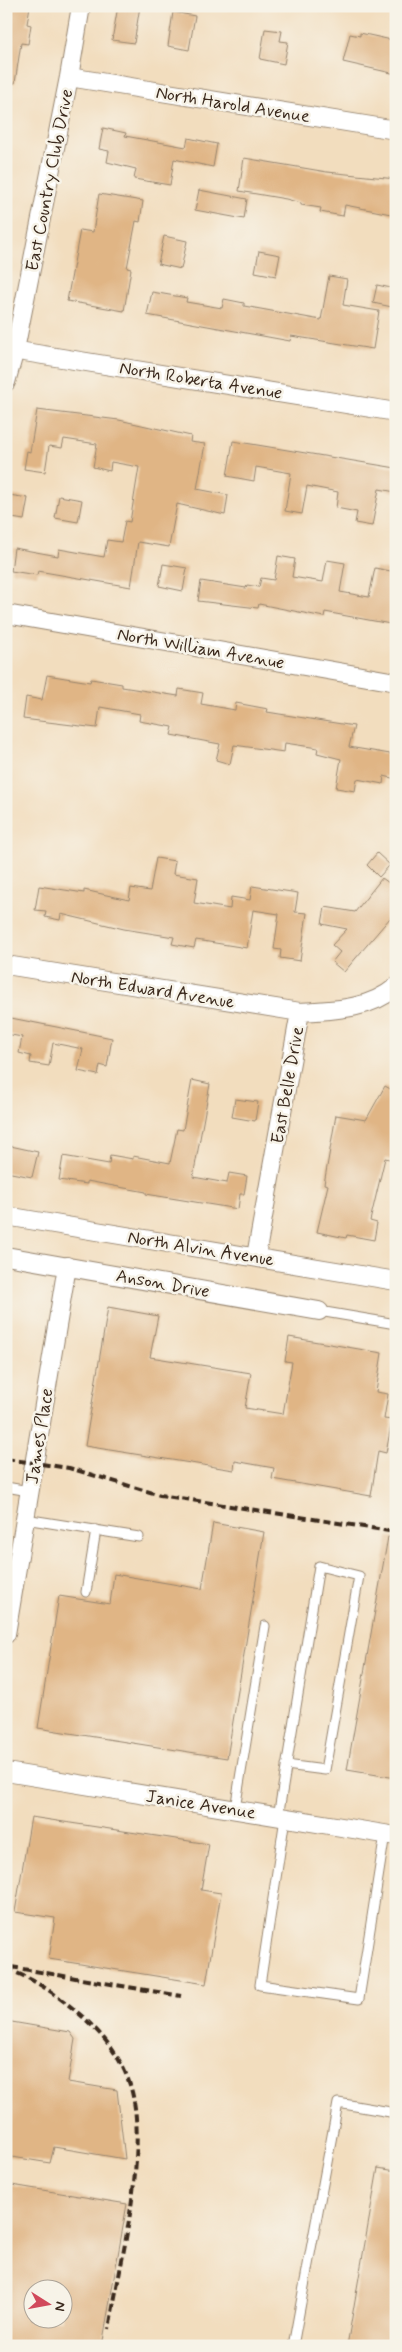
<svg xmlns="http://www.w3.org/2000/svg" width="402" height="2352" font-family="Mynerve,sans-serif">
<style>
.building{fill:#e0b585;fill-rule:evenodd}
.lines{fill:none;stroke-linecap:round;stroke-linejoin:round}
.lane-casing{stroke:#96846e;stroke-width:11}
.street-casing{stroke:#96846e;stroke-width:20}
.lane{stroke:#fff;stroke-width:9}
.street{stroke:#fff;stroke-width:18}
.rail{stroke:#3b2a1e;stroke-width:4;stroke-dasharray:8 4;stroke-linecap:butt}
.labels{text-anchor:middle;stroke-width:5;stroke-linejoin:round;paint-order:stroke}
.street-label{font-size:18px;fill:#3b2a1e;stroke:#f7f3e8}
</style>
<rect width="100%" height="100%" fill="#f7f3e8"/>
<filter id="ink" filterUnits="userSpaceOnUse"><feTurbulence type="fractalNoise" baseFrequency=".02" numOctaves="2"/><feDisplacementMap in="SourceGraphic" scale="10" xChannelSelector="R" yChannelSelector="G"/><feConvolveMatrix kernelMatrix="1 2 1 2 8 2 1 2 1" color-interpolation-filters="sRGB"/></filter>
<filter id="wash" filterUnits="userSpaceOnUse"><feTurbulence type="fractalNoise" baseFrequency=".0096" numOctaves="4" result="noise"/><feDisplacementMap in="SourceGraphic" scale="20" xChannelSelector="R" yChannelSelector="G"/><feGaussianBlur stdDeviation="1.12" result="paint"/><feColorMatrix in="noise" values="0 0 0 0 0 0 0 0 0 0 0 0 0 0 0 0 0 1.4 0 .05"/><feComposite in="paint" operator="in"/></filter>
<g filter="url(#wash)">
<rect width="100%" height="100%" fill="#f2ddbe"/>
<g id="blocks">
<path class="building" d="M6 6H30L27 24 31 25 28 44 21 43 15 83H6Z
M118 6H140L134 43 112 40Z
M173 12 195 16 189 50 168 46Z
M265 29 282 31 280 41 288 42 284 64 260 59Z
M360 33 396 41V74L343 62 350 34 360 36Z
M103 128 126 133 125 136 186 147 188 138 217 144 213 167 174 159 170 185 134 179 136 169 107 162 109 151 99 149Z
M244 158 327 172 396 179V215L345 205 343 216 320 212 321 208 301 205V203L286 199 239 191Z
M199 190 247 199 244 219 195 210Z
M99 194 143 201 140 222 136 221 127 268 131 269 124 311 67 301 80 230 93 232Z
M164 236 187 241 181 269 158 264Z
M259 251 280 255 276 276 255 272Z
M329 276 347 279 343 305 379 311 373 349 291 336 290 341 147 315 152 292 187 298 186 302 222 308 224 299 244 303V306L321 320Z
M377 285 396 289 392 307 373 303Z
M37 410 119 420 191 436 190 442 205 444 197 489 228 495 225 515 177 504 169 547 138 542 131 587 38 571 37 575 11 571 14 548 58 556 59 549 104 557 107 540 121 542 125 521 130 522 139 467 111 462 110 471 93 467 97 444 64 439 62 448 49 446 45 472 24 469 27 451 30 452Z
M233 441 396 468V492L379 489 372 526 355 523 357 512 336 508 338 492 307 486 302 514 285 511 291 473 256 467 254 481 227 476Z
M9 495 28 498 24 520 6 517Z
M59 496 82 500 78 522 55 518Z
M278 556 295 559 292 577 323 582 327 560 345 563 340 592 369 597 375 568 396 572V625L325 612 324 617 259 604 258 608 198 601 201 581 246 588 247 585 259 587 261 578 274 580Z
M163 564 187 568 183 591 159 586Z
M47 675 90 682 91 679 122 684V687L178 696 179 689 203 693 201 704 235 710 236 703 268 709 267 712 354 726 349 747 396 755V779L384 776 383 784 357 779 355 791 336 788 341 759 317 753 318 748 285 743 284 752 234 745 230 764 216 760 220 744 171 735 173 727 139 721 140 714 100 707 97 728 23 719 26 697 42 700Z
M377 853 390 865 379 877 367 865Z
M156 858 175 861 173 874 198 878 194 903 230 909 231 897 250 900 252 886 298 893 295 912 307 913 300 961 280 958 281 950 274 949 279 914 253 910 247 948 196 940 194 948 172 944 174 937 124 929 61 914 60 920 45 917 46 911 35 910 39 886 84 893V890L129 900 131 888 150 891Z
M382 878 396 888V911L344 972 332 962 340 952 332 945 347 929 322 924 325 907 355 912Z
M6 1017 112 1038 107 1067 100 1065 98 1075 78 1071 83 1049 53 1043 49 1066 30 1063 31 1056 19 1053 22 1037 6 1034Z
M192 1080 210 1084 193 1177 227 1183 229 1173 247 1176 244 1194H240L238 1209 146 1194V1192L87 1181V1184L59 1180 63 1156 109 1164 110 1155 133 1159V1156L170 1163 177 1129 183 1130Z
M385 1086 396 1092V1150L394 1160 385 1158 370 1221 377 1223 374 1240 347 1235 346 1238 317 1232 328 1185 324 1184 336 1115 366 1120Z
M235 1099 258 1102 255 1121 232 1117Z
M6 1145 38 1152 32 1177 6 1172Z
M108 1307 158 1316 150 1357 251 1373 245 1408 283 1414 292 1362 285 1361 289 1337 382 1353 376 1392 388 1394 384 1419 392 1420 386 1453 378 1451 371 1496 272 1479 274 1468 235 1461 234 1470 85 1446Z
M213 1523 264 1532 227 1758 38 1728 59 1596 110 1604 114 1574 202 1589Z
M388 1537 396 1538V1778L347 1770Z
M31 1817 209 1844 201 1890 221 1893 206 1984 49 1959 55 1918 15 1912Z
M6 2021 70 2032 75 2039 68 2082 117 2090 125 2159 54 2147 50 2163 6 2156Z
M378 2168 396 2171V2346H347Z
M6 2184 127 2204 102 2346H6ZM32 2290H62V2320H32Z"/>
</g>
</g>
<g filter="url(#ink)">
<use href="#blocks" fill-opacity="0" stroke="#96846e" stroke-width="1"/>
<g class="lines">
<g class="lane-casing">
<path id="lane" d="M319 1311 396 1324
M6 1487 29 1491
M25 1519 139 1537
M86 1592 96 1530
M235 1809 265 1626
M278 1817 319 1566 359 1576 325 1770 286 1765
M285 1818 260 1985 359 1999 385 1834
M293 2346 338 2103 396 2113"/>
</g>
<g class="street-casing">
<path id="street" d="M69 77 396 130
M6 349 396 412
M6 382 15 350 69 77 81 6
M6 614 396 682
M6 965 300 1012
M6 1216 396 1281
M6 1256 319 1311
M256 1256 300 1012C333 1010 369 1010 396 987
M6 1634 67 1266
M6 1772 396 1836"/>
</g>
<use href="#lane" class="lane"/>
<use href="#street" class="street"/>
<path class="rail" d="M6 1459 69 1468 160 1495 396 1532
M11 1967 181 1996
M6 1969C33 1978 56 1994 77 2012 101 2032 121 2056 130 2085 150 2147 120 2264 109 2329"/>
</g>
</g>
<g class="labels">
<g class="street-label">
<text transform="translate(233 104) rotate(9)" y="6">North Harold Avenue</text>
<text transform="translate(49 180) rotate(-79)" y="6">East Country Club Drive</text>
<text transform="translate(201 380) rotate(9)" y="6">North Roberta Avenue</text>
<text transform="translate(201 648) rotate(10)" y="6">North William Avenue</text>
<text transform="translate(153 989) rotate(9)" y="6">North Edward Avenue</text>
<text transform="translate(287 1085) rotate(-80)" y="6">East Belle Drive</text>
<text transform="translate(201 1248) rotate(9)" y="6">North Alvin Avenue</text>
<text transform="translate(163 1283) rotate(10)" y="6">Anson Drive</text>
<text transform="translate(39 1436) rotate(-81)" y="6">James Place</text>
<text transform="translate(201 1804) rotate(9)" y="6">Janice Avenue</text>
</g>
</g>
<rect width="402" height="2352" fill="none" stroke="#f7f3e8" stroke-width="25"/>
<g transform="translate(48 2304) rotate(101)"><circle r="24" fill="#f7f3e8" stroke="#aca397"/>
<path d="M0-4L9 19L0 12L-9 19Z" fill="#d1495b"/>
<text y="-8" font-size="14" font-weight="bold" text-anchor="middle" fill="#3b2a1e">N</text>
</g>
</svg>
